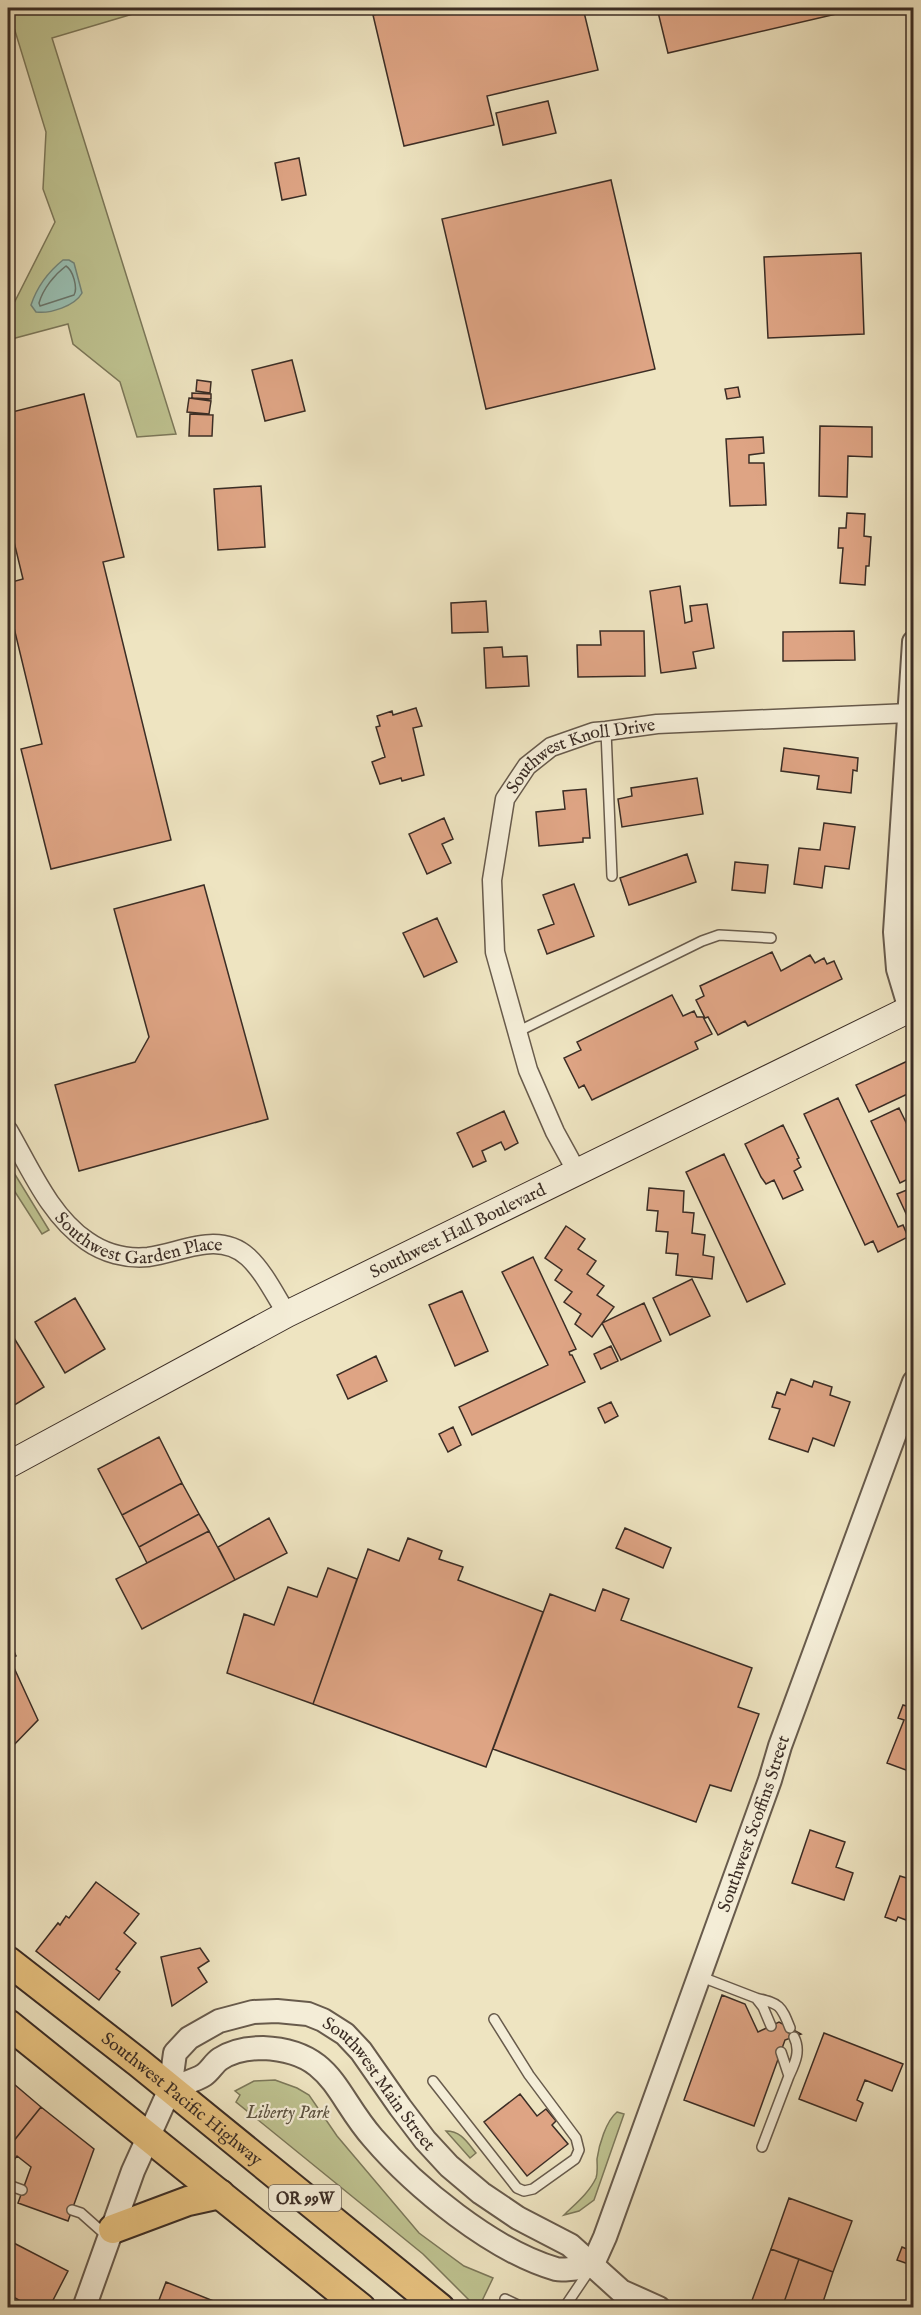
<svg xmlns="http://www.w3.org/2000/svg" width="921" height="2315" font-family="'IM FELL English',serif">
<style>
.green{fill:#bec290;stroke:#7c785a;stroke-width:1.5}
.water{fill:#99bfb2;stroke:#73857a;stroke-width:1.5}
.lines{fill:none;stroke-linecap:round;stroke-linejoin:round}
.shore{stroke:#6a766c;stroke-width:1.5}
.building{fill:#dea484;stroke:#3b2d25;stroke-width:1.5}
.service-casing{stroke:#685b4c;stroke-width:12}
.minor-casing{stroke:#685b4c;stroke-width:21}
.tertiary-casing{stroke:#685b4c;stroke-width:26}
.secondary-casing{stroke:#3b2d25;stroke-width:28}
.trunk-casing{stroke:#3b2d25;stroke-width:32}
.service{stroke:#f4edd7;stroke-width:9}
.minor{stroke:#f4edd7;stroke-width:18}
.tertiary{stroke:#f4edd7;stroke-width:22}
.secondary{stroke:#f4edd7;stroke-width:26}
.trunk{stroke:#e7c280;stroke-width:28}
.labels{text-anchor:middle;stroke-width:4.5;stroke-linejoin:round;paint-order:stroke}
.shield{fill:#f4edd7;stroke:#72675a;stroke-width:1.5}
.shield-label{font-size:16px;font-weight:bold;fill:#3b2d25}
.street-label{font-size:18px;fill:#3b2d25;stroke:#f4edd7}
.park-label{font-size:18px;font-style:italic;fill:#5c5240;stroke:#f4edd7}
</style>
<rect width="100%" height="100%" fill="#eee4c1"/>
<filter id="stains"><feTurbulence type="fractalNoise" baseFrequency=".00333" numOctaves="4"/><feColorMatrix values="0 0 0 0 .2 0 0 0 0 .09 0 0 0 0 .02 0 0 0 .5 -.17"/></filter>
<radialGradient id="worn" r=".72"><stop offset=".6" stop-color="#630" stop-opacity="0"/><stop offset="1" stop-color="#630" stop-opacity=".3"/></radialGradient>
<path class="green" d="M8 8H153L52 38 176 434 137 437 120 382 73 344 68 324 8 340V315L55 222 43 189 46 132Z
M8 1163 49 1230 42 1234 8 1181Z
M275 2080 297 2088 309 2095 337 2136 419 2233 464 2266 493 2278 479 2307H476L423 2254 236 2102 240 2095 235 2091 254 2081Z
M617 2112 624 2114 594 2200 579 2211 564 2215C575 2204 589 2193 596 2178 598 2172 597 2166 597 2159 599 2145 606 2121 617 2112Z
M446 2131C461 2131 467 2142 476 2153L470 2158Z"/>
<path class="water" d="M63 260H69L74 263 82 293C75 306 50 314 36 312L31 305C37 287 48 272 63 260Z"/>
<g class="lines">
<path class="shore" d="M66 266C73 270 78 288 74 295L40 306 39 303C43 289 54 275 66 266Z"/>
</g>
<path class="building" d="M404 8H583L598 70 487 96 494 125 404 146 373 15Z
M657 8H862L668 53Z
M548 101 556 133 503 145 496 113Z
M299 158 306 195 282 200 275 163Z
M611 180 655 369 486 409 442 219Z
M861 253 864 334 768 338 764 257Z
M292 360 305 411 265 421 252 370Z
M197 380 211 382 210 393 196 391Z
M738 387 740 397 727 399 725 389Z
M192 393 211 394V399L192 398Z
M84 394 124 557 103 562 171 840 51 869 21 749 42 744 8 603V583L23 579 8 517V413Z
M189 398 211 401 209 414 187 412Z
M190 414 213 415 212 436H189Z
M820 426 872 427V457L848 456 847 497 819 496Z
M763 437 764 453 749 455V463H764L766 505 730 506 726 439Z
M261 486 265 547 218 550 214 489Z
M847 513 865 514 864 536 871 537 869 566H866L865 585 840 583 843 548H838L839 528H846Z
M680 586 685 623 692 621 690 606 707 604 714 648 693 652 696 668 661 673 650 591Z
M486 601 488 632 452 633 451 603Z
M600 631H644L645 676 578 677 577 645H601Z
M854 631 855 660 783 661V632Z
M502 647 503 657 527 656 529 686 486 688 484 648Z
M416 708 422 726 413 728 424 775 402 781 401 778 380 784 372 762 385 757 376 727 380 726 377 716 392 711 393 715Z
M784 748 858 758 857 771 853 770 851 793 817 789 819 776 781 771Z
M697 778 703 814 622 827 618 799 632 796 631 788Z
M586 789 590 838H583V842L539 846 536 812 565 809 563 791Z
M444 818 453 839 442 844 451 863 427 874 409 834Z
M824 823 855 827 849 869 825 866 822 888 794 884 799 848 820 850Z
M687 854 696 882 629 905 620 878Z
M735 862 768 865 765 893 732 890Z
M574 884 594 936 547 954 538 930 554 924 543 895Z
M204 885 268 1119 79 1171 55 1085 135 1062 149 1037 114 909Z
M437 918 457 962 424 977 403 933Z
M772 952 781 971 810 955 815 963 824 958 827 964 834 961 842 979 748 1026 745 1021 718 1035 708 1017 705 1018 696 1000 704 996 700 986Z
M672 995 683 1016 694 1011 697 1017H703L712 1034 695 1042 698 1049 592 1100 584 1085 579 1088 564 1058 581 1050 577 1042Z
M914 1058V1091L869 1112 856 1085Z
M838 1098 898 1227 903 1225 908 1237 878 1252 873 1241 865 1245 804 1114Z
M899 1108 914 1139V1176L900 1183 871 1121Z
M504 1111 518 1143 505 1150 501 1142 482 1151 486 1161 473 1167 457 1133Z
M783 1125 799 1158 797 1159 801 1167 794 1171 803 1190 783 1199 774 1180 766 1184 761 1177 745 1144Z
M724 1154 785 1284 747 1302 686 1172Z
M914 1187V1218L909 1220 897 1194Z
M649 1188 684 1191 683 1212 694 1213 692 1233 705 1235 703 1255 714 1257 712 1279 676 1275 678 1254 666 1253 668 1232 656 1231 658 1211 647 1210Z
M566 1226 585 1239 578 1249 596 1261 587 1274 604 1286 597 1295 614 1307 592 1337 575 1324 581 1314 564 1302 572 1292 555 1280 562 1270 545 1258Z
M533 1257 576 1349 569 1352 570 1355H572L585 1382 472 1435 459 1407 548 1365 502 1272Z
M692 1279 710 1316 670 1335 653 1298Z
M462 1291 488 1351 455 1366 429 1305Z
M75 1298 105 1349 65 1373 35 1322Z
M644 1303 661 1341 621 1360 602 1323Z
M11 1333 44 1387 8 1409V1335Z
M611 1346 618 1361 601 1369 594 1354Z
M376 1356 387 1381 348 1399 337 1375Z
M791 1379 812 1387 814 1381 832 1387 830 1395 850 1402 834 1446 813 1438 808 1452 769 1439 780 1409 772 1407 777 1392 785 1395Z
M611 1402 618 1416 605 1423 598 1408Z
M453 1427 461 1445 448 1452 439 1434Z
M159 1437 182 1483 122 1515 98 1469Z
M182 1483 199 1514 139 1547 122 1515Z
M199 1514 209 1531 147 1563 139 1547Z
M269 1518 287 1553 235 1580 218 1547Z
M625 1528 671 1548 663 1568 616 1548Z
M209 1531 235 1580 142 1629 116 1579Z
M408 1538 442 1551 439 1559 463 1567 458 1580 543 1612 486 1767 313 1704 368 1549 399 1561Z
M328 1568 357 1579 313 1704 227 1673 244 1614 274 1625 288 1587 317 1597Z
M603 1589 629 1599 621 1620 752 1668 738 1707 759 1714 731 1791 710 1785 696 1822 493 1749 550 1594 595 1611Z
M8 1638 16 1656 8 1660Z
M10 1659 38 1720 11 1748 8 1741V1660Z
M914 1697V1773L887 1763 904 1720 898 1718 903 1705 910 1707Z
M810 1830 845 1842 836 1867 853 1873 844 1900 792 1883Z
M900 1876 913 1880 910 1888 914 1890V1899L906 1920 898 1917 896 1921 885 1917Z
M96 1882 139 1914 124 1933 136 1943 116 1969 120 1972 99 2000 36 1951 58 1923 60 1925 66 1916 69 1918Z
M914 1920V1938L908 1936Z
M200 1948 209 1961 198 1968 207 1982 172 2006 161 1957Z
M722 1995 745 2004 758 2032 779 2022 801 2034 785 2040 754 2126 684 2100Z
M824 2033 903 2064 892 2091 865 2080 857 2100 863 2103 856 2121 799 2099Z
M8 2079 41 2107 8 2148Z
M520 2094 537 2116 546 2109 556 2121 552 2125 568 2144 527 2176 484 2122Z
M41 2107 94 2149 68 2221 18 2203 31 2167 17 2156 10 2165 8 2163V2148Z
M789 2198 852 2221 833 2272 771 2249Z
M8 2240 68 2271 49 2308H33L8 2294Z
M902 2247 914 2252V2266L897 2260Z
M771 2249 799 2259 782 2308H763L751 2303Z
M799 2259 833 2272 821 2308H782Z
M166 2282 231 2308H156Z"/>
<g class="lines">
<g class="service-casing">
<path id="service" d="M606 731 612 876
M517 1032 702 941 719 935 771 938
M699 1976 756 1998 763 2007 771 2026
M756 1998C780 2004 781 2005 790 2028
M789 2076C795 2063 801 2051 794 2037
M433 2081 517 2188 524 2191 533 2189 575 2159 579 2150 576 2138 529 2075 494 2019
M762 2147 789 2076 781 2052
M8 2189 11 2186 22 2190
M72 2210 81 2213 108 2237
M505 2299 524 2308
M564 2308 589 2271"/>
</g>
<g class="minor-casing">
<g id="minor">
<path id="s1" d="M8 1130C30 1168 50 1216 87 1241 104 1253 126 1259 148 1257 181 1253 218 1230 248 1257 264 1272 275 1295 287 1314"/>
<path id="s2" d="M577 1172 555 1132 528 1070 495 952 492 880 505 799 527 766 551 747 594 732 606 731 657 724 909 713"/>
</g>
</g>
<g class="tertiary-casing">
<g id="tertiary">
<path d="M910 1009 898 969 895 932 914 642"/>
<path d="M170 2089C180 2084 195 2081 204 2075 210 2071 214 2063 220 2059 232 2051 249 2048 263 2048 333 2051 335 2095 373 2138 415 2187 493 2251 556 2269 566 2271 581 2267 592 2266"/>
<path id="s3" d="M592 2266 605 2237 770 1780 780 1746 914 1382"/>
<path id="s4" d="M84 2308 133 2171 170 2089 175 2053 189 2038 219 2021 253 2012 277 2011 308 2014 323 2020 345 2034 361 2051 400 2107 425 2140 449 2166 481 2193 518 2218 570 2245 621 2291 659 2308"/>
</g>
</g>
<g class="secondary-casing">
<g id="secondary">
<path id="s5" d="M8 1465 287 1314 914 1007"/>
</g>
</g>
<g class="trunk-casing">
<g id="trunk">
<path id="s6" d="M8 1961 139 2063 440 2308"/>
<path d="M8 2024 361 2308"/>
<path d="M113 2229 188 2201 220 2194"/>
</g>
</g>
<use href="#service" class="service"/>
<use href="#minor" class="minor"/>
<use href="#tertiary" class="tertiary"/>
<use href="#secondary" class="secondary"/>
<use href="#trunk" class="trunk"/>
</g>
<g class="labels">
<rect class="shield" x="269" y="2185" width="72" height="26" rx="4.5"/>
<g class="shield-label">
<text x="305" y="2204">OR 99W</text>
</g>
<g class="street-label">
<text dy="6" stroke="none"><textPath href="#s2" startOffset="483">Southwest Knoll Drive</textPath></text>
<text dy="6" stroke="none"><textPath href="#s1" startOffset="188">Southwest Garden Place</textPath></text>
<text dy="6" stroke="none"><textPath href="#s5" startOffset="507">Southwest Hall Boulevard</textPath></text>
<text dy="6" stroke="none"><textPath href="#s3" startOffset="471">Southwest Scoffins Street</textPath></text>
<text dy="6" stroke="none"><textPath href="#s4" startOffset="519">Southwest Main Street</textPath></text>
<text dy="6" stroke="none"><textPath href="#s6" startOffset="222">Southwest Pacific Highway</textPath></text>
</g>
<g class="park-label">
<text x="288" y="2118">Liberty Park</text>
</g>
</g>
<rect width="921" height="2315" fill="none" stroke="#eee4c1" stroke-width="30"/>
<rect x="9" y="9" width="903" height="2297" fill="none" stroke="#3b2d25" stroke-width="3"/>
<rect x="15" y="15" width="891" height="2285" fill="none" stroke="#3b2d25" stroke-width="1.5"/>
<rect width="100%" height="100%" filter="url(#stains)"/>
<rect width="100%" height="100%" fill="url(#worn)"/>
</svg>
